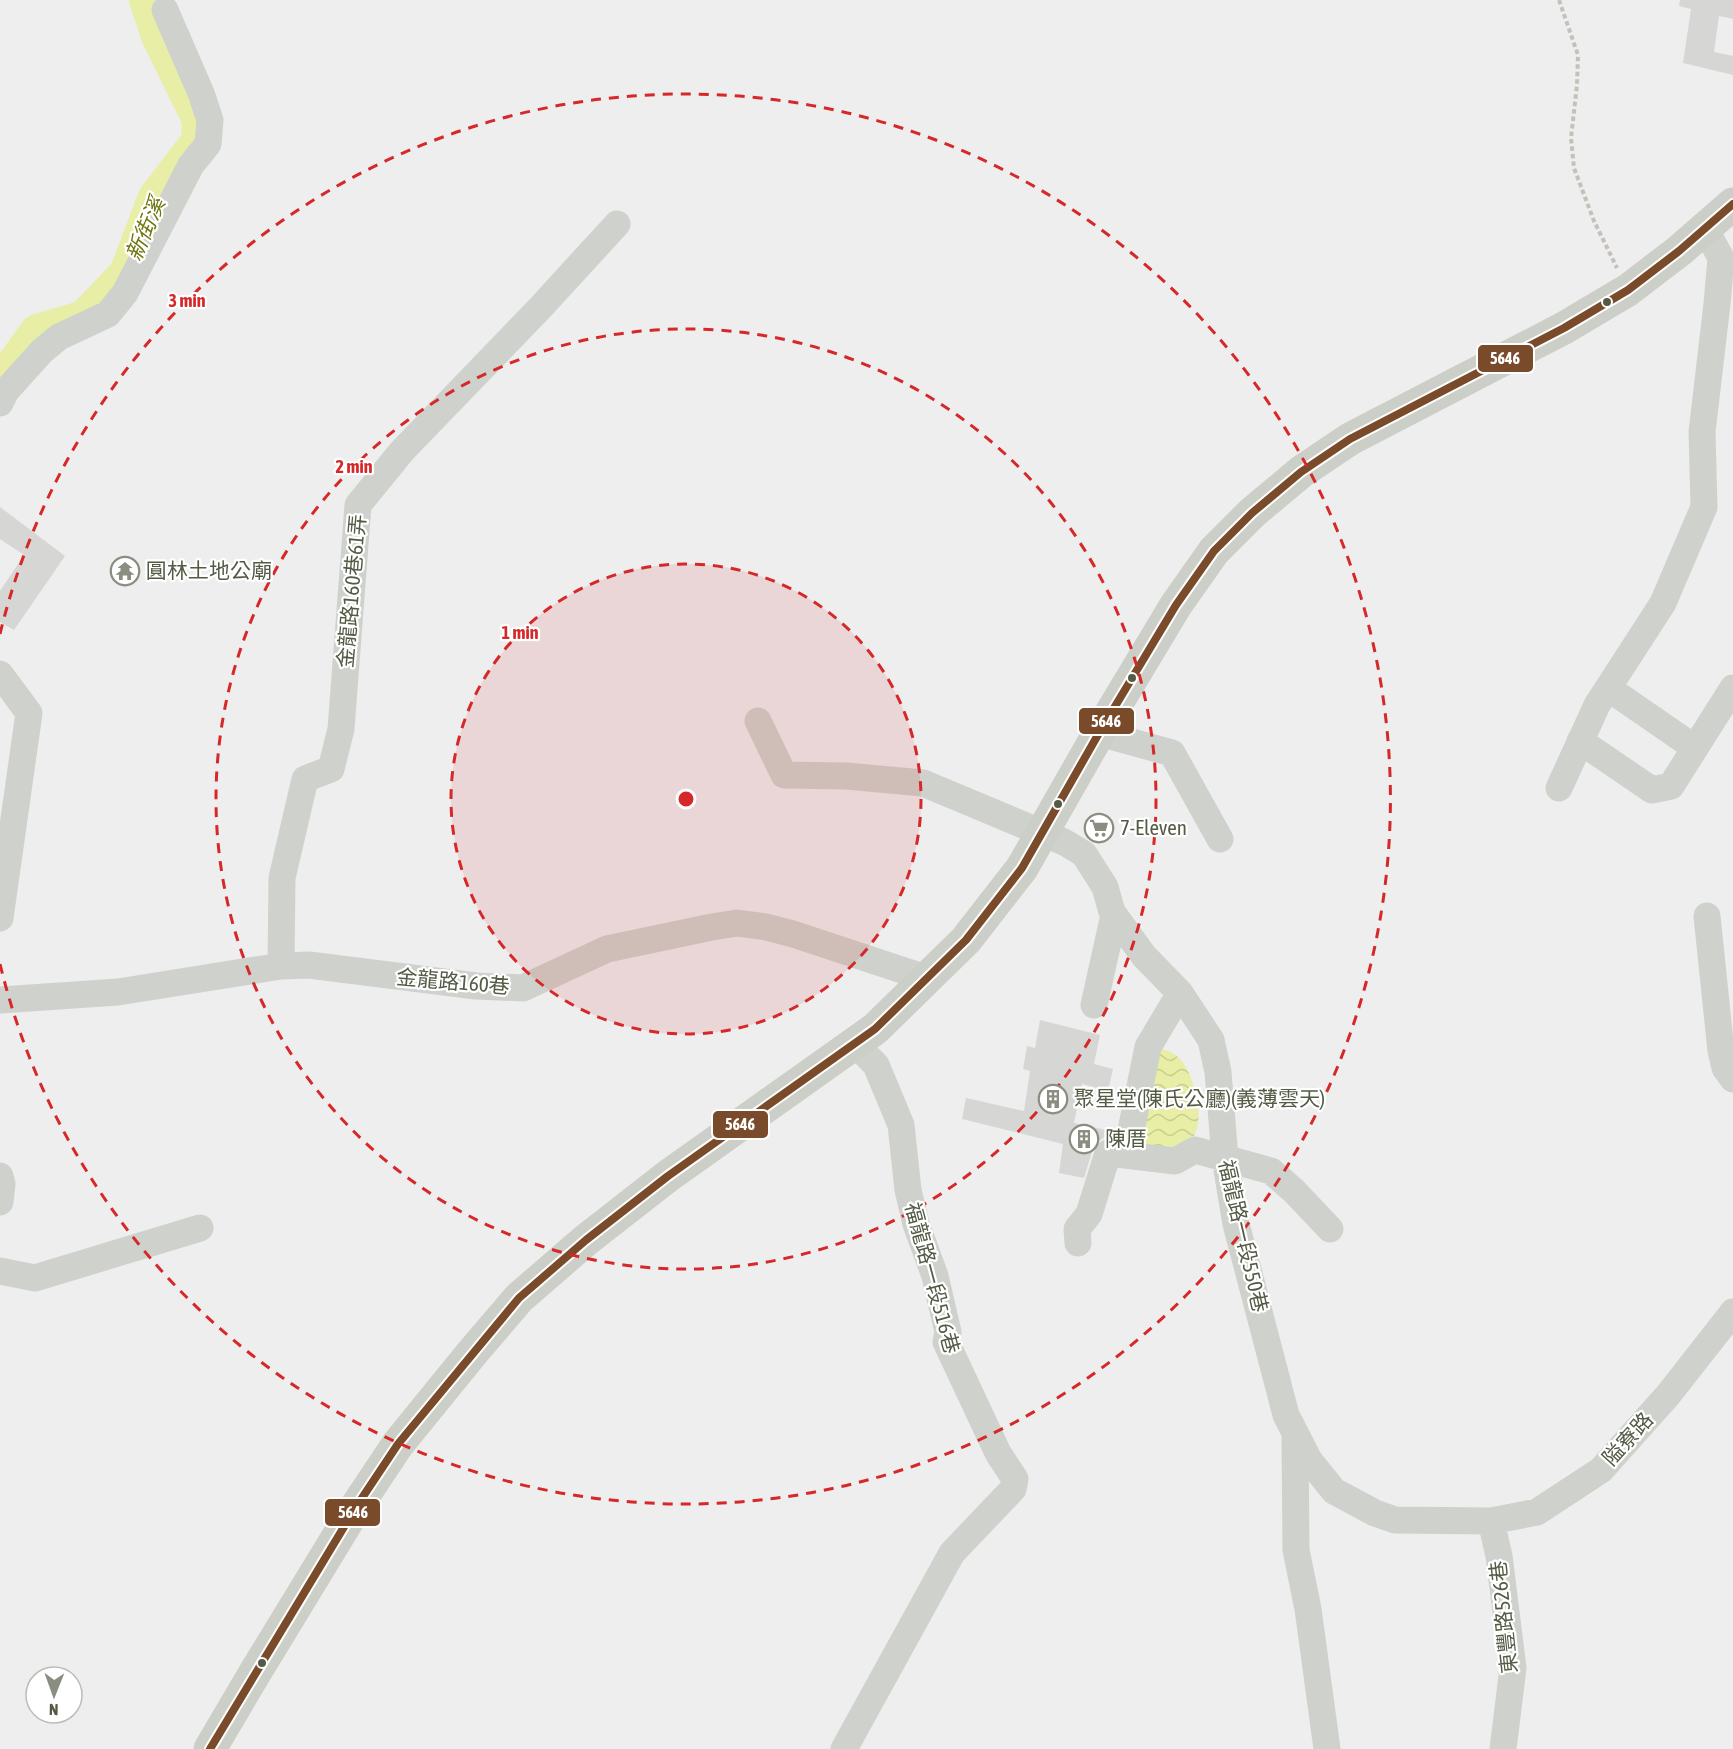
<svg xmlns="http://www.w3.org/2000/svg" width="1733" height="1749" font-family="'Asap Condensed','Noto Sans TC',sans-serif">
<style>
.water{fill:url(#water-waves)}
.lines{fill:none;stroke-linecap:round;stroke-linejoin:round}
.river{stroke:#e8eea5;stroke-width:34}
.building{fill:#d6d7d4}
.path{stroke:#c5c0b9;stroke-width:4;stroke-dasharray:4.5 3;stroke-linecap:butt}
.minor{stroke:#cfd2cc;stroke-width:27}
.major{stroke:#cccfc7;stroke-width:33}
.bus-1-casing{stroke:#fff;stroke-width:12}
.bus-1{stroke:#7a4b2a;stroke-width:8}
.ring{fill:none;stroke:#d62828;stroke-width:3;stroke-dasharray:10 8}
.bus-dot{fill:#535b45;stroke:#fff;stroke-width:2}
.labels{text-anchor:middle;stroke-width:4.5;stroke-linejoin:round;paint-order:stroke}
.poi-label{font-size:21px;fill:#535b45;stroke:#fff;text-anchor:start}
.street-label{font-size:21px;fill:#535b45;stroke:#fff}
.water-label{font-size:22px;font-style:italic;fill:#6d750b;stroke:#fff}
.centre{fill:#d62828;stroke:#fff;stroke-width:3}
.ring-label{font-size:18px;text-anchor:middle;font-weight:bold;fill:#d62828;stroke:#fff;stroke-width:4.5;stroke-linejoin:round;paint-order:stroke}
.line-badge{stroke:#fff;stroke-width:2}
.badge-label{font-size:16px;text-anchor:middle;font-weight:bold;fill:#fff}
</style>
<defs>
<pattern id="water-waves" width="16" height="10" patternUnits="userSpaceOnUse" patternTransform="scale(1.5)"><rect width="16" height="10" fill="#e8eea5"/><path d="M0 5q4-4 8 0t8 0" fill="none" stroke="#c9ce8f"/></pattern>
</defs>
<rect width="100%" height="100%" fill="#eeeeef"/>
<path class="water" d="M1161 1049C1166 1050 1170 1051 1174 1054 1193 1066 1205 1115 1195 1134 1192 1140 1186 1145 1182 1149L1138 1153Z"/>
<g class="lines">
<path class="river" d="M0 382 37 331 84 317 126 273 155 197 198 141 199 120 158 36 146 0"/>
</g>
<path class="building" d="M1680 0H1733V19L1719 16 1714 52 1733 56V75L1683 63 1691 9 1679 6Z
M0 507 65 556 14 630 0 622V591L24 555 0 539Z
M1040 1020 1100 1035 1094 1064 1113 1069 1108 1091 1082 1084 1074 1123 1115 1132 1113 1138H1103L1096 1143 1093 1148 1084 1178 1059 1173 1063 1144 962 1119 966 1098 1024 1111 1030 1071 1023 1069 1027 1046 1035 1048Z"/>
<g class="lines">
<path class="path" d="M1559 0 1578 55 1577 85 1571 138 1574 168 1594 221 1617 268"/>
<path class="minor" d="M0 403 6 391 42 351 59 337 108 314 125 293 191 165 208 144 210 120 201 93 165 10
M0 674 29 713 0 918
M1608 688 1695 748
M758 721 784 775 846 776 923 783 1064 842 1084 854 1105 887 1112 912 1144 956 1180 993 1211 1040 1218 1072 1225 1158 1236 1224 1286 1415 1309 1460 1334 1491 1375 1513 1395 1520 1491 1521 1537 1512 1601 1470 1668 1395 1733 1312
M1099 733 1172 753 1220 839
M1580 741 1652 790 1671 786 1733 688
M1559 788 1597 705 1663 603 1704 507 1702 432 1717 304 1721 258 1705 228
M1707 916 1721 1051 1725 1068 1733 1079
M281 966 282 878 305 779 331 769 341 729 358 505 402 451 540 308 617 224
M0 1000 118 992 281 966 309 965 476 986 523 988 607 949 712 927 737 923 766 927 793 934 926 978
M1094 1005 1114 915
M1126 1155 1148 1047 1180 993
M0 1176 2 1184 0 1202
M1078 1243 1077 1229 1089 1214 1108 1153 1175 1161 1195 1150 1271 1171 1294 1191 1330 1229
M0 1271 35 1278 200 1228
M1295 1435 1296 1550 1308 1609 1327 1749
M1491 1521 1499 1556 1513 1668 1503 1749
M844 1749 952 1553 1013 1489 1015 1479 998 1453 946 1342 948 1332 935 1276 916 1224 908 1190 901 1125 876 1065 855 1044"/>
<path class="major" d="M210 1749 256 1671 356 1507 398 1444 472 1353 519 1298 586 1240 668 1176 875 1029 966 940 1022 868 1099 733 1176 605 1214 551 1252 513 1301 472 1350 439 1564 328 1628 290 1679 251 1733 204"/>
<g class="bus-1-casing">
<path id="bus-1" d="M210 1749 356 1507 398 1444 519 1298 586 1240 668 1176 875 1029 966 940 1022 868 1099 733 1176 605 1214 551 1252 513 1301 472 1350 439 1564 328 1628 290 1679 251 1733 204"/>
</g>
<use href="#bus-1" class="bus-1"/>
</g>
<circle cx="686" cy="799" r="235" fill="#d62828" fill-opacity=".12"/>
<g class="ring">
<circle cx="686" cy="799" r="235"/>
<circle cx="686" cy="799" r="470"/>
<path d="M0 634A705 705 0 1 1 0 964"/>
</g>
<defs>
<g id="temple-ring" transform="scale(1.5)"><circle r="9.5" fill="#fff" stroke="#898e80" stroke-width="1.5"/><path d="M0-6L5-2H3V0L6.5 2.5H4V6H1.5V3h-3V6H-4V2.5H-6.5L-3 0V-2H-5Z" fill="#898e80"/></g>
<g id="supermarket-ring" transform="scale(1.5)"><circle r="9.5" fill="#fff" stroke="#898e80" stroke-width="1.5"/><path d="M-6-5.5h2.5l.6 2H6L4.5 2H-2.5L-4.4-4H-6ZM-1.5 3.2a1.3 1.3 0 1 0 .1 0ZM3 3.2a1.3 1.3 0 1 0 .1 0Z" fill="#898e80"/></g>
<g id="building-ring" transform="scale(1.5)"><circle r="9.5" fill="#fff" stroke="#898e80" stroke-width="1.5"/><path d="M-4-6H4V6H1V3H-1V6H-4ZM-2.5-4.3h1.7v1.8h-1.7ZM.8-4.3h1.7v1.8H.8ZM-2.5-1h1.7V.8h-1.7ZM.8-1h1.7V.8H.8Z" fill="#898e80"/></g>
</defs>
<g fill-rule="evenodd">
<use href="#temple-ring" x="125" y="571"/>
<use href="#supermarket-ring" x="1099" y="828"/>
<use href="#building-ring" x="1053" y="1099"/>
<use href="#building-ring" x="1084" y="1139"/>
</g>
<g class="bus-dot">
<circle cx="1607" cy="302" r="5"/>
<circle cx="1132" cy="678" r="5"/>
<circle cx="1058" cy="804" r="5"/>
<circle cx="262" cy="1663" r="5"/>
</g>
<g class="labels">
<g class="poi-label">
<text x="146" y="578">圓林土地公廟</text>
<text x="1120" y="835">7-Eleven</text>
<text x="1074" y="1106">聚星堂(陳氏公廳)(義薄雲天)</text>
<text x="1105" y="1146">陳厝</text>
</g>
<g class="street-label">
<text transform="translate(352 591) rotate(-85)" y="7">金龍路160巷61弄</text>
<text transform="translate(453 982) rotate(5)" y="7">金龍路160巷</text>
<text transform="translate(1243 1236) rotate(77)" y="7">福龍路一段550巷</text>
<text transform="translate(932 1278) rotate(75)" y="7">福龍路一段516巷</text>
<text transform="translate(1628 1439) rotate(-48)" y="7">隘寮路</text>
<text transform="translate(1504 1617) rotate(-96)" y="7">東豐路526巷</text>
</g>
<g class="water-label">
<text transform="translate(145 229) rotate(-67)" y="8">新街溪</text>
</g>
</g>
<circle cx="686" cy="799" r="9" class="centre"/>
<g class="ring-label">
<text x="187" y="307">3 min</text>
<text x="354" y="473">2 min</text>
<text x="520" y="639">1 min</text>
</g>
<g class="line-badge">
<rect x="1477" y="344" width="57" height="29" rx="6" fill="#7a4b2a"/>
<rect x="1078" y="707" width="57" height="28" rx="6" fill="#7a4b2a"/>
<rect x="712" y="1110" width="57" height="29" rx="6" fill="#7a4b2a"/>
<rect x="324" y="1498" width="57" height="29" rx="6" fill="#7a4b2a"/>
</g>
<g class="badge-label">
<text x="1505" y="364">5646</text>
<text x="1106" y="727">5646</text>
<text x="740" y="1130">5646</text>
<text x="353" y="1518">5646</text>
</g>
<g transform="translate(54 1695) rotate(181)"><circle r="28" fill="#ffffff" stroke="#babdb5" stroke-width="1.5"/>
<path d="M0-4.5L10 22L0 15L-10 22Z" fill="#898e80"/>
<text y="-9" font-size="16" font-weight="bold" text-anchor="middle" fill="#535b45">N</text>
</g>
</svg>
